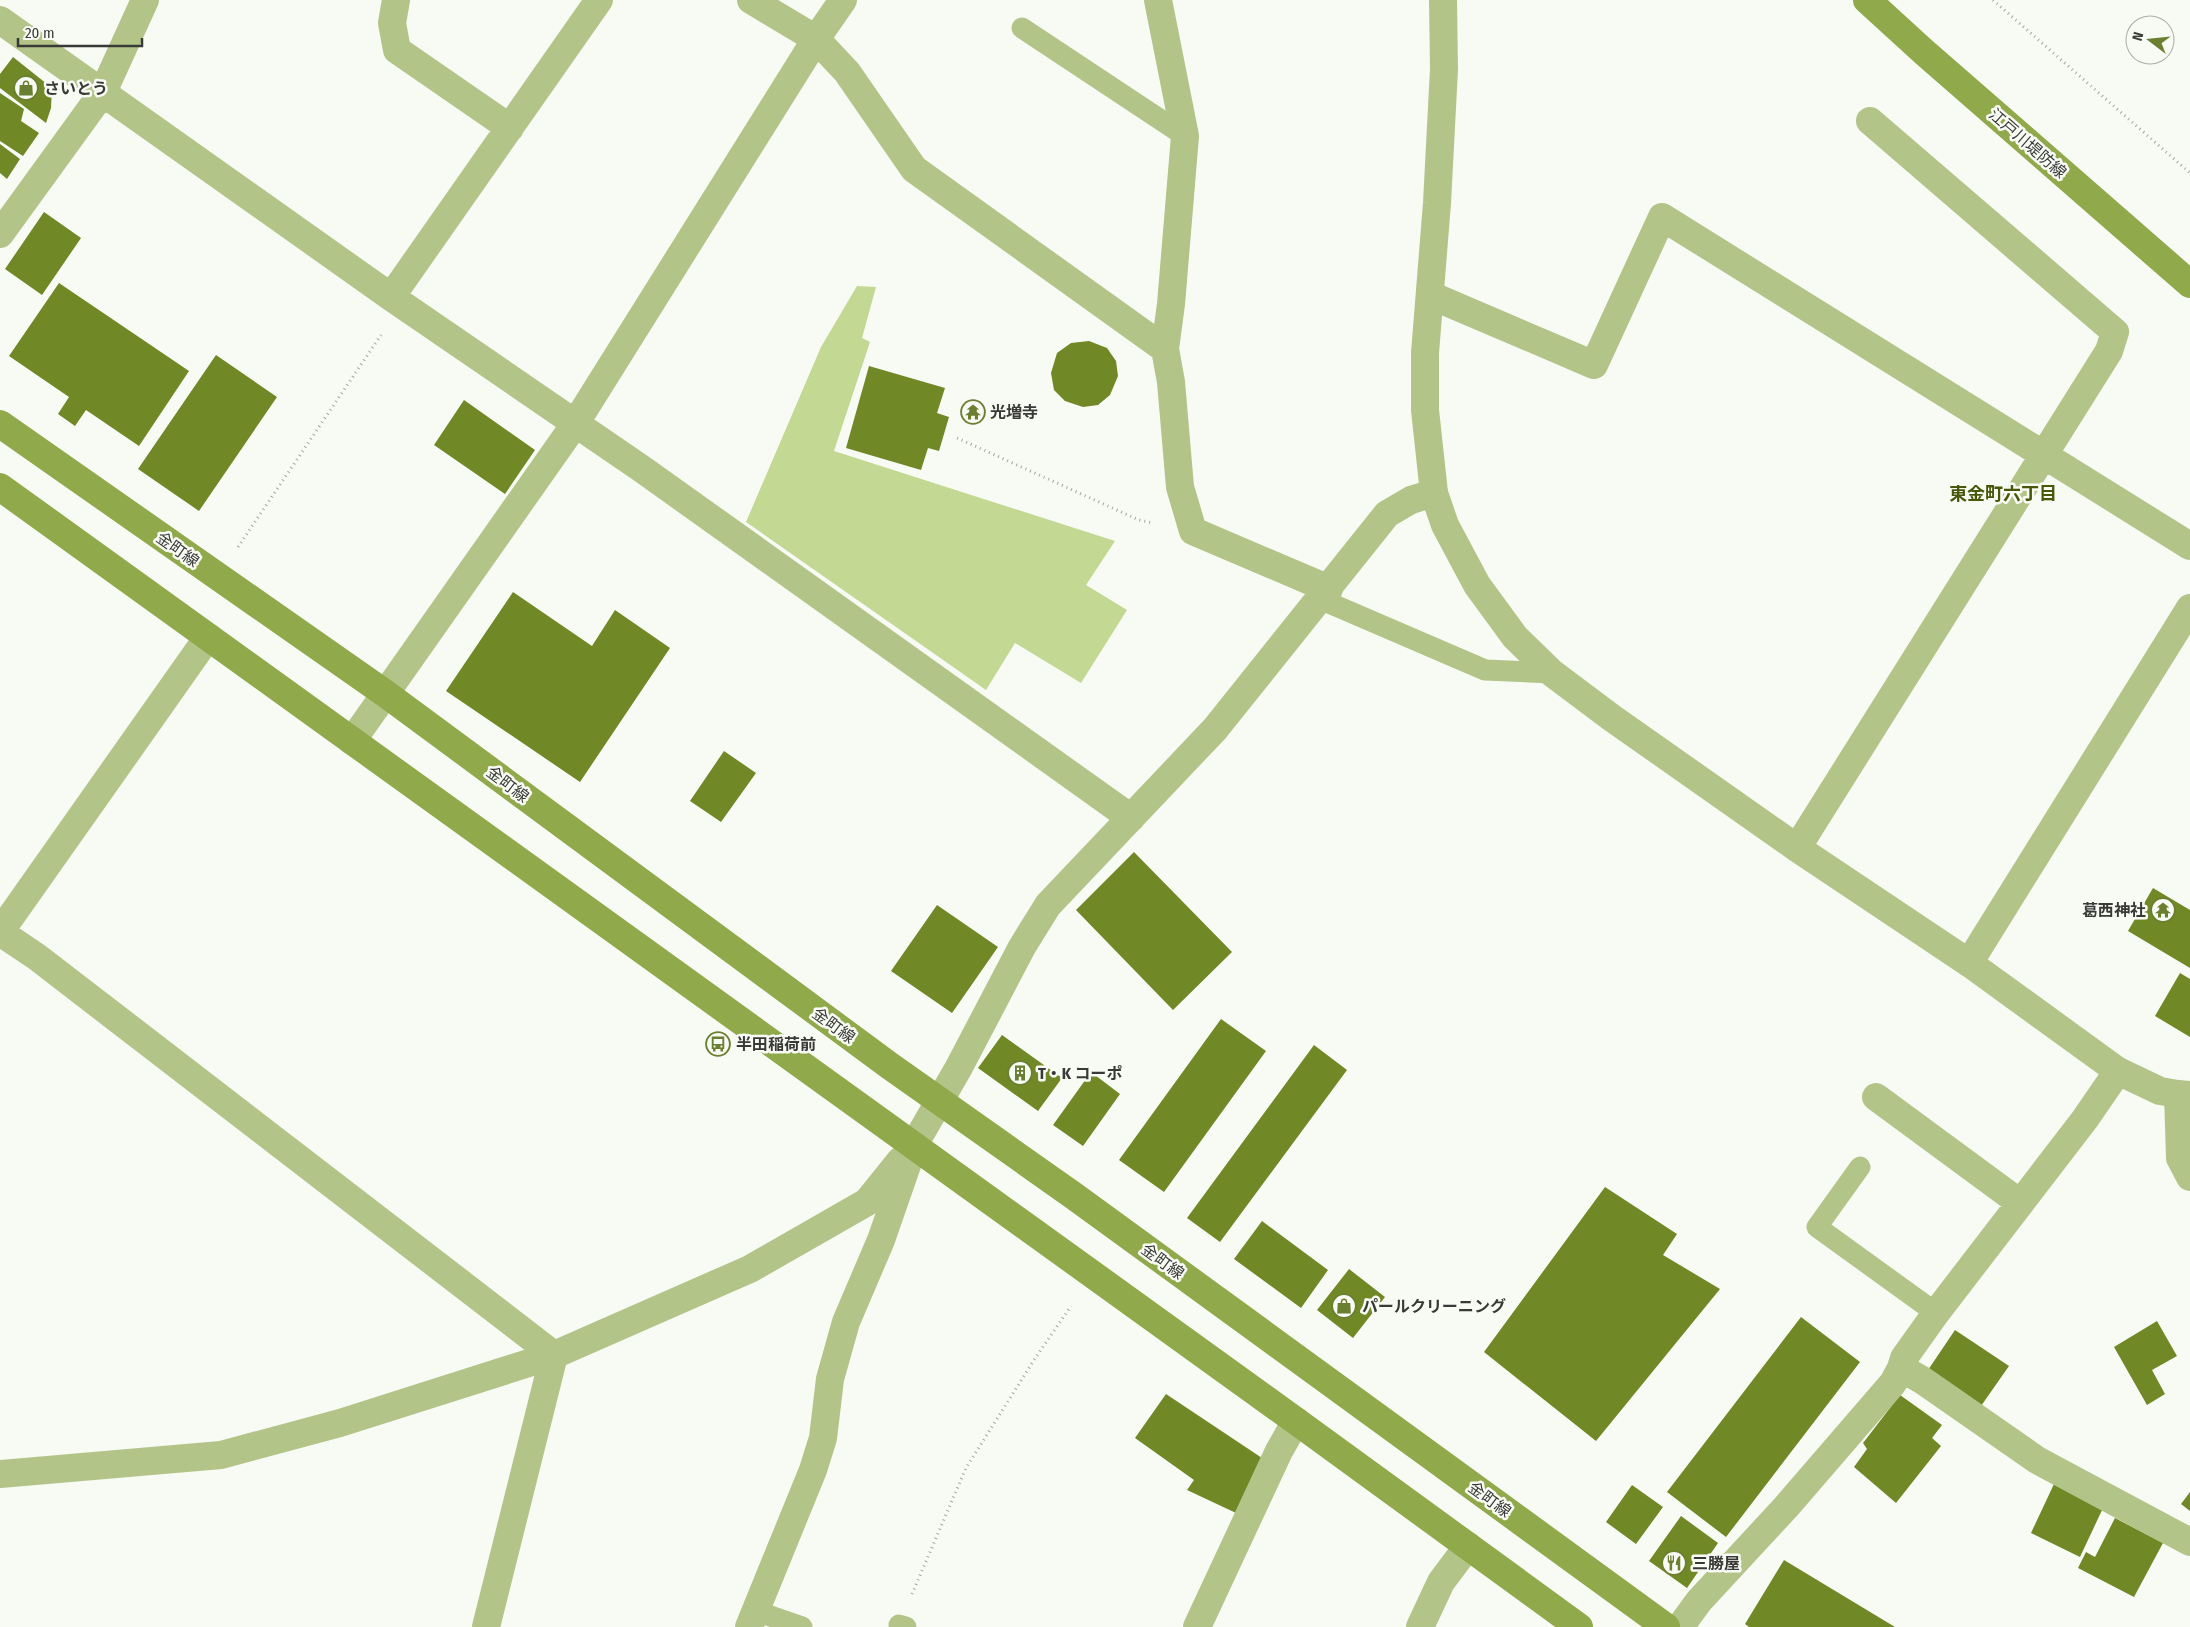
<svg xmlns="http://www.w3.org/2000/svg" width="2190" height="1627" font-family="'Fira Sans Condensed','Noto Sans JP',sans-serif">
<style>
.green{fill:#c3d893}
.building{fill:#708826}
.lines{fill:none;stroke-linecap:round;stroke-linejoin:round}
.path{stroke:#a5a6a2;stroke-width:3;stroke-dasharray:1 4;stroke-linecap:butt}
.service{stroke:#b2c488;stroke-width:21}
.minor{stroke:#b2c488;stroke-width:28}
.tertiary{stroke:#b2c488;stroke-width:28}
.secondary{stroke:#90a94a;stroke-width:28}
.labels{text-anchor:middle;stroke-width:5;stroke-linejoin:round;paint-order:stroke}
.poi-label{font-size:16px;font-weight:bold;fill:#393a37;stroke:#f8faf4;text-anchor:start}
.street-label{font-size:16px;fill:#393a37;stroke:#f8faf4}
.neighbourhood-label{font-size:18px;font-weight:bold;fill:#475809;stroke:#f8faf4}
</style>
<rect width="100%" height="100%" fill="#f8faf4"/>
<path class="green" d="M857 286 876 287 862 338 870 342 834 451 1115 541 1086 585 1127 610 1081 683 1015 643 986 690 746 522 821 347Z"/>
<path class="building" d="M13 57 52 88 51 108 46 123 0 88V74Z
M0 93 24 109 21 121 39 133 23 156 0 141Z
M0 144 20 159 7 179 0 173Z
M44 212 81 238 42 295 5 269Z
M59 283 189 371 139 446 86 410 75 426 58 414 69 397 9 356Z
M1089 341 1107 348 1116 361 1118 376 1110 395 1098 405 1083 407 1065 401 1054 390 1051 373 1057 353 1071 343Z
M216 355 277 397 199 511 138 469Z
M869 366 945 388 937 413 949 417 939 451 928 448 921 470 846 448Z
M464 400 535 450 505 494 434 445Z
M513 592 592 646 615 610 670 648 580 782 446 691Z
M724 751 756 773 721 822 690 801Z
M1134 852 1232 952 1173 1010 1076 910Z
M2153 888 2190 910V968L2128 931Z
M937 905 998 947 952 1013 891 971Z
M2180 973 2190 979V1037L2155 1016Z
M1221 1019 1266 1051 1164 1192 1119 1160Z
M1002 1035 1062 1078 1038 1111 978 1068Z
M1314 1045 1347 1070 1220 1242 1187 1218Z
M1091 1072 1120 1094 1083 1146 1053 1125Z
M1605 1187 1677 1234 1663 1255 1720 1289 1596 1441 1484 1352Z
M1262 1221 1328 1270 1301 1308 1234 1259Z
M1349 1269 1385 1297 1353 1338 1317 1310Z
M1801 1317 1860 1362 1726 1537 1667 1492Z
M2157 1321 2177 1356 2152 1370 2165 1394 2147 1405 2114 1347Z
M1955 1330 2009 1366 1981 1406 1928 1370Z
M1166 1394 1262 1458 1236 1513 1187 1490 1194 1480 1135 1438Z
M1900 1395 1942 1425 1932 1438 1941 1446 1896 1503 1854 1467 1867 1449 1863 1443Z
M2054 1484 2103 1508 2080 1557 2031 1533Z
M1632 1485 1663 1507 1636 1544 1606 1522Z
M2190 1492V1511L2181 1504Z
M1681 1516 1718 1543 1687 1588 1649 1561Z
M2115 1518 2163 1543 2134 1597 2078 1568 2086 1552 2095 1557Z
M1784 1560 1895 1627H1749L1745 1624Z"/>
<g class="lines">
<path class="path" d="M1993 0 2190 173
M957 438 1139 520 1153 523
M238 547 381 335
M912 1594 966 1468 1034 1360 1071 1306"/>
<path class="service" d="M1022 28 1185 136
M1320 599 1485 670 1552 673
M1860 1167 1817 1227 1936 1313
M756 1611 802 1627
M899 1625 906 1627"/>
<path class="minor" d="M396 0 392 23 397 50 510 128
M751 0 816 39 847 72 914 169 1165 349
M1158 0 1185 136 1171 304 1165 349 1171 382 1180 487 1193 531 1329 589
M0 20 391 297 642 469 1131 818
M0 234 103 92 145 0
M1430 295 1594 365 1662 217 2190 546
M391 297 599 0
M352 741 575 424 816 39 843 0
M1797 848 2109 351 2115 332 1870 121
M0 932 37 957 554 1355 486 1627
M0 932 208 637
M1969 963 2190 608
M2190 1095 2178 1094 2180 1158 2190 1177
M1876 1097 2020 1203
M1901 1368 1922 1380 2037 1460 2190 1542
M0 1474 221 1455 340 1423 554 1355 750 1269 867 1202 900 1161
M749 1627 813 1470 823 1438 830 1379 846 1322 881 1240 914 1145 958 1069 1022 947 1048 905 1215 729 1387 514 1411 500 1434 493
M1197 1627 1279 1451 1296 1421
M1420 1627 1441 1582 1468 1546
M1680 1627 1699 1601 1786 1507 1893 1383 1901 1368 1904 1358 1936 1313 2085 1119 2118 1071"/>
<path class="tertiary" d="M1443 0 1444 69 1437 203 1425 353V410L1434 493 1445 525 1477 585 1515 637 1552 673 1612 718 1797 848 1969 963 2118 1071 2160 1091 2178 1094"/>
<path class="secondary" d="M1867 0 1924 52 2190 284
M0 424 386 694 890 1066 1074 1196 1666 1627
M0 487 1296 1421 1579 1627"/>
</g>
<defs>
<g id="shop-ring" transform="scale(1.25)"><circle r="9.5" fill="#f8faf4" stroke="#6b7f30" stroke-width="1.5"/><path d="M-5-2.5h2.3a2.7 3.5 0 0 1 5.4 0H5L5.5 6h-11ZM-1.5-2.5h3a1.5 2.3 0 0 0-3 0Z" fill="#6b7f30"/></g>
<g id="temple-ring" transform="scale(1.25)"><circle r="9.5" fill="#f8faf4" stroke="#6b7f30" stroke-width="1.5"/><path d="M0-6L5-2H3V0L6.5 2.5H4V6H1.5V3h-3V6H-4V2.5H-6.5L-3 0V-2H-5Z" fill="#6b7f30"/></g>
<g id="bus-ring" transform="scale(1.25)"><circle r="9.5" fill="#f8faf4" stroke="#6b7f30" stroke-width="1.5"/><path d="M-5-6H5V4H4V6H2V4H-2V6H-4V4H-5ZM-3.5-4V0h7V-4ZM-3.5 1.2v1.5H-2V1.2ZM2 1.2v1.5H3.5V1.2Z" fill="#6b7f30"/></g>
<g id="building-ring" transform="scale(1.25)"><circle r="9.5" fill="#f8faf4" stroke="#6b7f30" stroke-width="1.5"/><path d="M-4-6H4V6H1V3H-1V6H-4ZM-2.5-4.3h1.7v1.8h-1.7ZM.8-4.3h1.7v1.8H.8ZM-2.5-1h1.7V.8h-1.7ZM.8-1h1.7V.8H.8Z" fill="#6b7f30"/></g>
<g id="restaurant-ring" transform="scale(1.25)"><circle r="9.5" fill="#f8faf4" stroke="#6b7f30" stroke-width="1.5"/><path d="M-5-6h1v4h1v-4h1v4h1v-4h1v5L-1.5 .5V6h-2V.5L-5-1ZM5-6V6H3V1.5H1.5Q1.5-4 5-6Z" fill="#6b7f30"/></g>
</defs>
<g fill-rule="evenodd">
<use href="#shop-ring" x="26" y="88"/>
<use href="#temple-ring" x="973" y="412"/>
<use href="#temple-ring" x="2163" y="910"/>
<use href="#bus-ring" x="718" y="1044"/>
<use href="#building-ring" x="1020" y="1073"/>
<use href="#shop-ring" x="1344" y="1306"/>
<use href="#restaurant-ring" x="1674" y="1563"/>
</g>
<g class="labels">
<g class="poi-label">
<text x="44" y="94">さいとう</text>
<text x="990" y="418">光増寺</text>
<text x="2146" y="916" text-anchor="end">葛西神社</text>
<text x="736" y="1050">半田稲荷前</text>
<text x="1038" y="1079">T・K コーポ</text>
<text x="1362" y="1312">パールクリーニング</text>
<text x="1692" y="1569">三勝屋</text>
</g>
<g class="street-label">
<text transform="translate(2028 143) rotate(41)" y="6">江戸川堤防線</text>
<text transform="translate(178 549) rotate(35)" y="6">金町線</text>
<text transform="translate(508 784) rotate(37)" y="6">金町線</text>
<text transform="translate(834 1025) rotate(36)" y="6">金町線</text>
<text transform="translate(1163 1261) rotate(36)" y="6">金町線</text>
<text transform="translate(1490 1499) rotate(36)" y="6">金町線</text>
</g>
<g class="neighbourhood-label">
<text x="2003" y="500">東金町六丁目</text>
</g>
</g>
<g transform="translate(2150 40) rotate(286)"><circle r="24" fill="#f8faf4" stroke="#acada8"/>
<path d="M0-4L9 19L0 12L-9 19Z" fill="#6b7f30"/>
<text y="-8" font-size="14" font-weight="bold" text-anchor="middle" fill="#393a37">N</text>
</g>
<path d="M18 38v8h124v-8" fill="none" stroke="#393a37" stroke-width="2.5"/>
<text x="25" y="38" font-size="15" fill="#393a37" stroke="#f8faf4" stroke-width="4" paint-order="stroke">20 m</text>
</svg>
